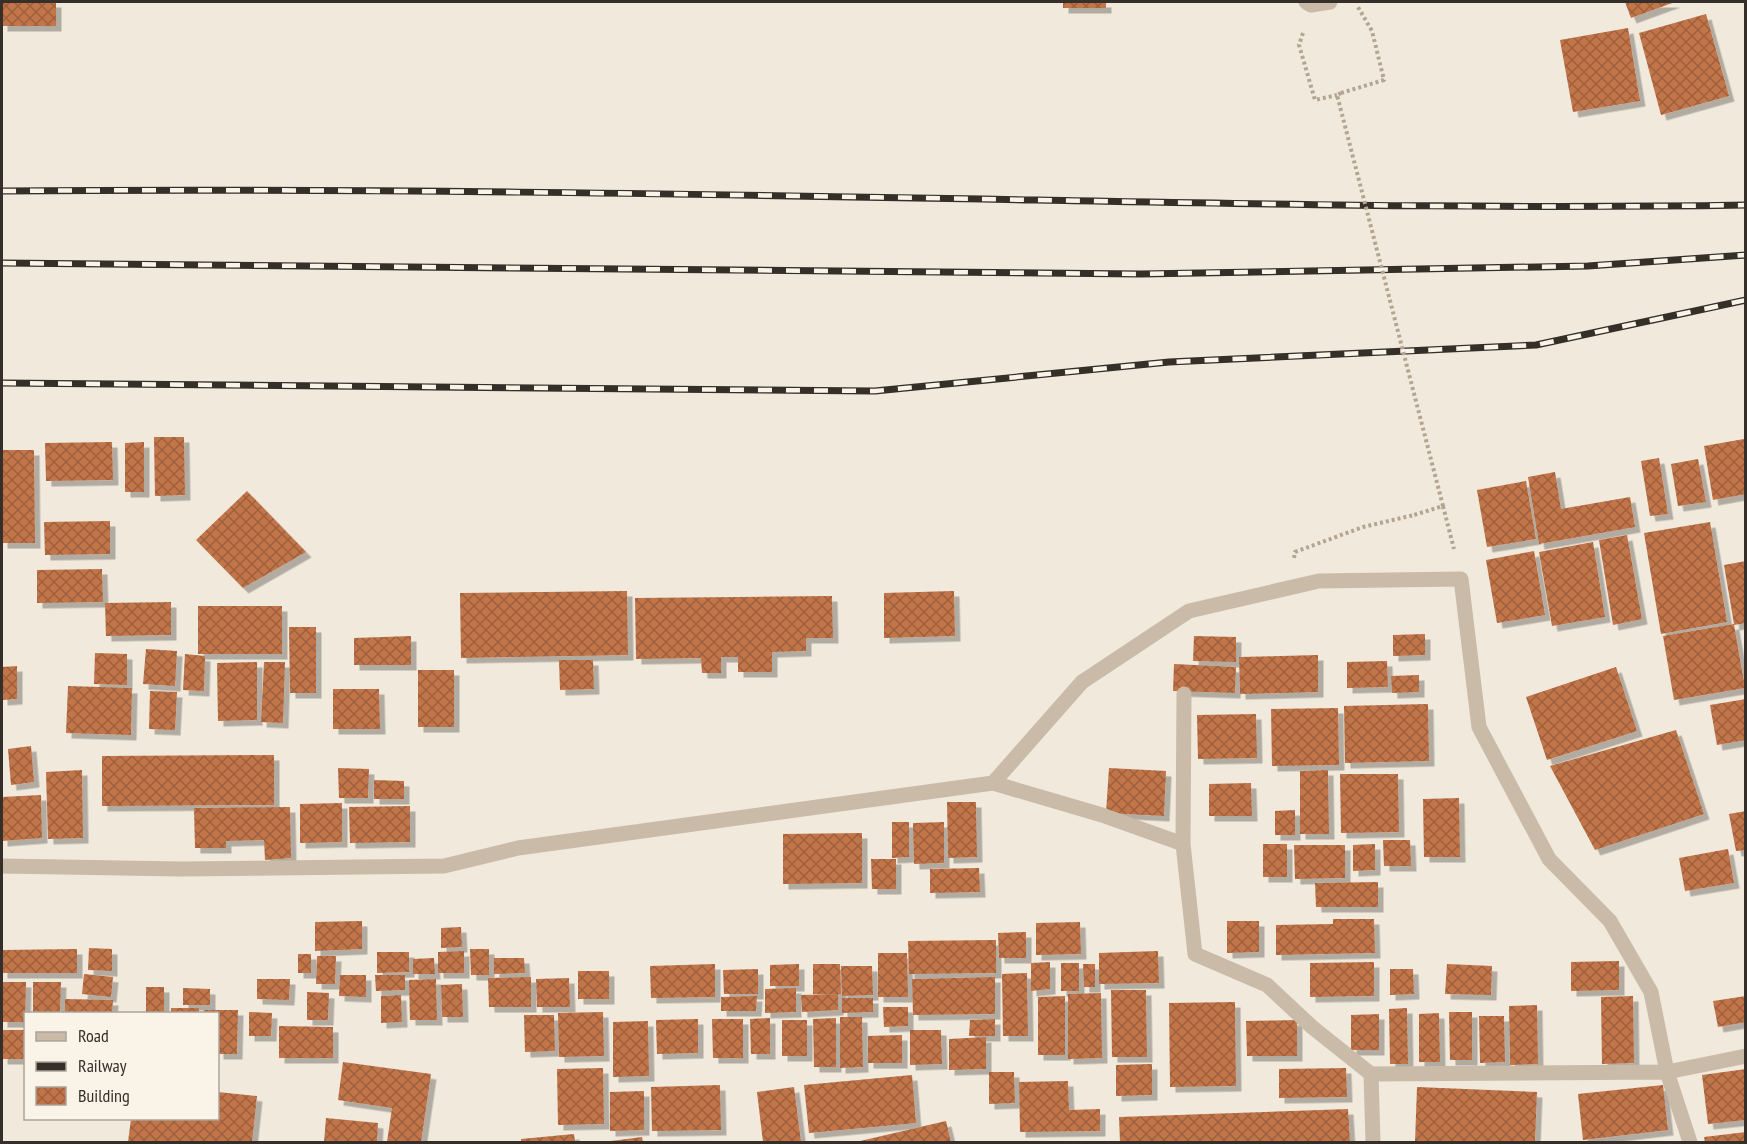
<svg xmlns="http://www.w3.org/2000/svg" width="1747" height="1144" font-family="'PT Sans Narrow',sans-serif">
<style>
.building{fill:url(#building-cross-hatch);filter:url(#shadow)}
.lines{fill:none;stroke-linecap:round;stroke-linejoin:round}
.path{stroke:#b4a592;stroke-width:4;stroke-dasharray:3 3;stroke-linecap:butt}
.minor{stroke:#c9bba8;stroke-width:15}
.rail-casing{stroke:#362e28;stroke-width:7}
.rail{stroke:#f9f3e8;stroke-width:4.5;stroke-dasharray:14;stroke-linecap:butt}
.path-bridge{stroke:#b4a592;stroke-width:4;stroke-dasharray:3 3;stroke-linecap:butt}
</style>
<defs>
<pattern id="building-cross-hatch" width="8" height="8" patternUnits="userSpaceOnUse" patternTransform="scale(1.5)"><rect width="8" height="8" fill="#c17449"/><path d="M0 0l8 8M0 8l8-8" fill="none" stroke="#9e603d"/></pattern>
<filter id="shadow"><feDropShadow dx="5.5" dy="5.5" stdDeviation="0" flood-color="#0004"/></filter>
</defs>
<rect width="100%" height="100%" fill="#f1e9dc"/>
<path class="building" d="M2 2H56V26H2Z
M1063 2H1106V8H1063Z
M1625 2H1675L1631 18Z
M1706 14 1729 96 1661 115 1639 33Z
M1628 28 1640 101 1573 112 1560 40Z
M154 437H184L185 495 155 496Z
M1744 439 1746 494 1713 500 1704 446Z
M112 442 113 480 46 481 45 443Z
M144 442V492H125V443Z
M2 450H34L35 543H2Z
M1659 458 1668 514 1650 516 1641 461Z
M1698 459 1706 502 1678 506 1671 464Z
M1555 472 1561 509 1630 497 1635 527 1539 544 1528 477Z
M1526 481 1536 539 1487 547 1477 490Z
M247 491 306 552 243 588 196 540Z
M110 521V554L45 555 44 522Z
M1710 522 1727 622 1661 634 1644 533Z
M1627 535 1642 619 1613 625 1599 540Z
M1593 542 1605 617 1552 626 1539 552Z
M1534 551 1545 615 1497 623 1486 560Z
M1746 561V623L1734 625 1745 688 1674 700 1663 636 1734 624 1724 565Z
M102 569 103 602 37 603V570Z
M627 591 628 655 461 658 460 593Z
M954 591 955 636 884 638V593Z
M832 596 833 638H806V651L772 652V672H738V657H721V673H702L701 658 636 659 635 598Z
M171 602V635L106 636 105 603Z
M198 606H282V654H198Z
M289 627H316V693H290Z
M1425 634V655L1393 656V635Z
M411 636V665H354V638Z
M1194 636 1236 637V662L1193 661Z
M146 649 177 651 175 686 143 684Z
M95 653 127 654V685L94 684Z
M185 654 205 656 204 691 183 690Z
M1318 655V692L1240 694 1239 657Z
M559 660H593L594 689 560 690Z
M1387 661 1388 687 1347 688V662Z
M257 662V720L218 721 217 663Z
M264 662H285L283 723 261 722Z
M1174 664 1236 667 1235 693 1173 691Z
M17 666V699L2 700V667Z
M1616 667 1637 731 1547 760 1526 697Z
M418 670H454V727H418Z
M1419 675V692L1392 693 1391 676Z
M68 686 132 688 131 735 66 733Z
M333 689H379L380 729H333Z
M150 691 177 692 175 730 149 729Z
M1746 699V740L1717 745 1710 705Z
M1428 704 1429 761 1345 763 1344 706Z
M1338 708 1339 765 1272 766 1271 709Z
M1256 714 1257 758 1198 759 1197 715Z
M1676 730 1704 814 1595 850 1550 766Z
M31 746 34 782 11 785 8 749Z
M274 755V805L102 806V756Z
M338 768 369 769 368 798H339Z
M1109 768 1166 771 1164 816 1106 813Z
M82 770 83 838 48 839 46 772Z
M1328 770 1329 834H1300V771Z
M1340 774H1398L1399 832 1341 833Z
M374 780 404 781V799H374Z
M1251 783 1252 816H1209V784Z
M41 795 42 838 2 841V797Z
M1459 798 1460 857H1424L1423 799Z
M947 802H976L977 857 948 858Z
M342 803V842L300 843V804Z
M410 806V842L350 843 349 807Z
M290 807 291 858 265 860 264 840 226 841V848H195L194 808Z
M1295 810V835H1275V811Z
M1746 811V850L1736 851 1729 814Z
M892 822H909V857L892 858Z
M944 822V863L914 864 913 823Z
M862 833V883L783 884V834Z
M1383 840H1410L1411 866H1384Z
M1263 844H1287V877H1263Z
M1375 844V870L1353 871V845Z
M1294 845H1345V878L1295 879Z
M1728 849 1734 883 1685 891 1679 858Z
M871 859H896V889H872Z
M979 868 980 892 930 893V869Z
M1378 882V907H1316L1315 883Z
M1333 919H1374L1375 953 1276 955V925L1333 924Z
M362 921V949L315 951V922Z
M1227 921H1259V952L1227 953Z
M1080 922 1081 954 1036 955V923Z
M461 927 462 947 441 948V928Z
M1026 932V958H999L998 933Z
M996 940V973L909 974 908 941Z
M89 948 112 949V971L88 970Z
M77 949V973H2V950Z
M470 949H489V975H471Z
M464 951V973H438V952Z
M1158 951 1159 983 1099 984V953Z
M377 952H409V972L377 973Z
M878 953H907L908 997H878Z
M298 954H311V973H298Z
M317 956H336L335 984H316Z
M434 958 435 974H413V959Z
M494 958H524L525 973 494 974Z
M1619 961V990L1571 991V962Z
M1050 962V989L1031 991V963Z
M1374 962V996L1310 997V963Z
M1061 963H1079V991H1061Z
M715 964V997L651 998 650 966Z
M799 964V986H770V965Z
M813 964H840L841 994H813Z
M1083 964H1095V987H1084Z
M1447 964 1492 966 1491 995 1445 994Z
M841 966H872L873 995 842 996Z
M758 969V994H724L723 970Z
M1390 969H1413L1414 994 1390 995Z
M578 971H609V999H578Z
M1027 973 1028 1036H1003L1002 974Z
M84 974 113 977 111 997 82 994Z
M340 975H366V997L339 996Z
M375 975H405V990L376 991Z
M531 977V1007H489L488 978Z
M995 977V1014L913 1015 912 979Z
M569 978 570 1007H537L536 979Z
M257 979H290L289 1000 257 999Z
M436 979 437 1020H410L409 980Z
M2 982H26L25 1022H2Z
M33 982H61L60 1014H33Z
M462 984 463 1017H442L441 985Z
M146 987H164V1014H146Z
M183 988 210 989V1005H183Z
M796 988V1012L765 1013V989Z
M1111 990H1146L1147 1057H1112Z
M307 992 329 993 328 1020H307Z
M1101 993 1102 1058 1068 1059V994Z
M838 994V1010L802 1012 801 995Z
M401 995 402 1022 381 1023V996Z
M757 996 756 1011H721V997Z
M1065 996V1055H1038V997Z
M1633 996 1634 1063 1602 1064 1601 997Z
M1746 996V1022L1718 1027 1713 1001Z
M842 998H873V1012L842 1013Z
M65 999 113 1000 112 1014H65Z
M1235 1002 1236 1086 1170 1087 1169 1003Z
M1537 1005 1538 1064 1510 1065 1509 1006Z
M883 1007H908V1026L884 1027Z
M171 1008H199V1014H171Z
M1407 1008 1408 1064H1390L1389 1009Z
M204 1010H238L237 1054H218V1014H204Z
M249 1012 272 1013 271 1036H249Z
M603 1012 604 1056 559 1057 558 1013Z
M1449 1012H1472V1060H1450Z
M1439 1013 1440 1062H1419V1014Z
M1379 1014V1050H1351V1015Z
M524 1015H554L555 1051 525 1052Z
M1479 1016H1504L1505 1062 1480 1063Z
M840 1017H862L863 1067 840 1068Z
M770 1018V1054H751L750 1019Z
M836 1018V1067H814L813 1019Z
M698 1019V1053L657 1054 656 1020Z
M712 1019H743V1058H713Z
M995 1019V1036H969L970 1020Z
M782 1020H807V1056H782Z
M1297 1020V1056H1247L1246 1021Z
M648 1021 649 1076 613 1077V1022Z
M279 1026 333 1027V1058H279Z
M2 1030H26V1059H2Z
M910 1030H941L942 1064 910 1065Z
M902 1035V1063H868V1036Z
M986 1037V1069L949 1070V1039Z
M343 1062 431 1074 421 1142H387L392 1108 338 1100Z
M1152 1064V1095L1116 1096V1065Z
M603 1068 604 1124 558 1125 557 1069Z
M1346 1068 1347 1097 1279 1098V1069Z
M1746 1069V1120L1708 1124 1702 1075Z
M989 1072H1014L1015 1103 989 1104Z
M912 1075 916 1123 809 1133 804 1085Z
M1068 1081 1069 1110 1100 1109V1131L1020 1132 1019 1082Z
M720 1085 721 1130 652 1131 651 1087Z
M1663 1085 1668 1130 1583 1140 1578 1094Z
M794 1087 801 1142H763L757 1092Z
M1417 1087 1537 1092 1535 1142H1415Z
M644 1091V1130L610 1131V1092Z
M218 1092 257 1096 252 1142H128L131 1119H218Z
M1348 1109 1350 1142H1120L1119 1117Z
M326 1118 378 1123 377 1142H324Z
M946 1121 951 1142H856Z
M1746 1132V1142H1705L1704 1137Z
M574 1134 575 1142H521V1139Z
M642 1137 643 1142H611V1141Z"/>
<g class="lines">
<path class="path" d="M1303 33 1299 45 1315 100 1337 95
M1341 93 1384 80 1372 31 1358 7
M1443 506 1454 549
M1294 558 1295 552 1363 527 1414 515"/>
<path class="minor" d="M1306 2 1311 5 1330 2
M1184 694 1183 844 1195 954 1267 985 1312 1027 1371 1074 1667 1072 1746 1056
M993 783 1102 815 1183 844
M2 866 181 869 444 866 518 848 993 783 1082 682 1189 611 1319 581 1461 579 1479 727 1549 859 1610 921 1651 992 1667 1072 1690 1142
M1371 1074 1373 1142"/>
<g class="rail-casing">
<path id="rail" d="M2 191C346 188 691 194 1036 200 1272 204 1509 209 1746 205
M2 263 1141 274 1588 266 1746 255
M2 383 875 391 1169 362 1536 345 1746 300"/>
</g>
<use href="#rail" class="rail"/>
<path class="path-bridge" d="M1341 93 1337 95 1443 506 1414 515"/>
</g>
<rect width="1747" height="1144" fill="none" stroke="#362e28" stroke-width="6"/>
<rect x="24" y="1012" width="195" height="108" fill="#f9f3e8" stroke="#aba49b" stroke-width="1.5"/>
<rect x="36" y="1032" width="30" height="9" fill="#c9bba8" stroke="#aba49b" stroke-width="1.5"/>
<text x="78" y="1042" font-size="18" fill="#362e28">Road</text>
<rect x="36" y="1062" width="30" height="9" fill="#362e28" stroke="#aba49b" stroke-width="1.5"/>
<text x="78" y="1072" font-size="18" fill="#362e28">Railway</text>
<rect x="36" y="1087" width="30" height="18" fill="url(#building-cross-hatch)" stroke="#aba49b" stroke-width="1.5"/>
<text x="78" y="1102" font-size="18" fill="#362e28">Building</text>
</svg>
